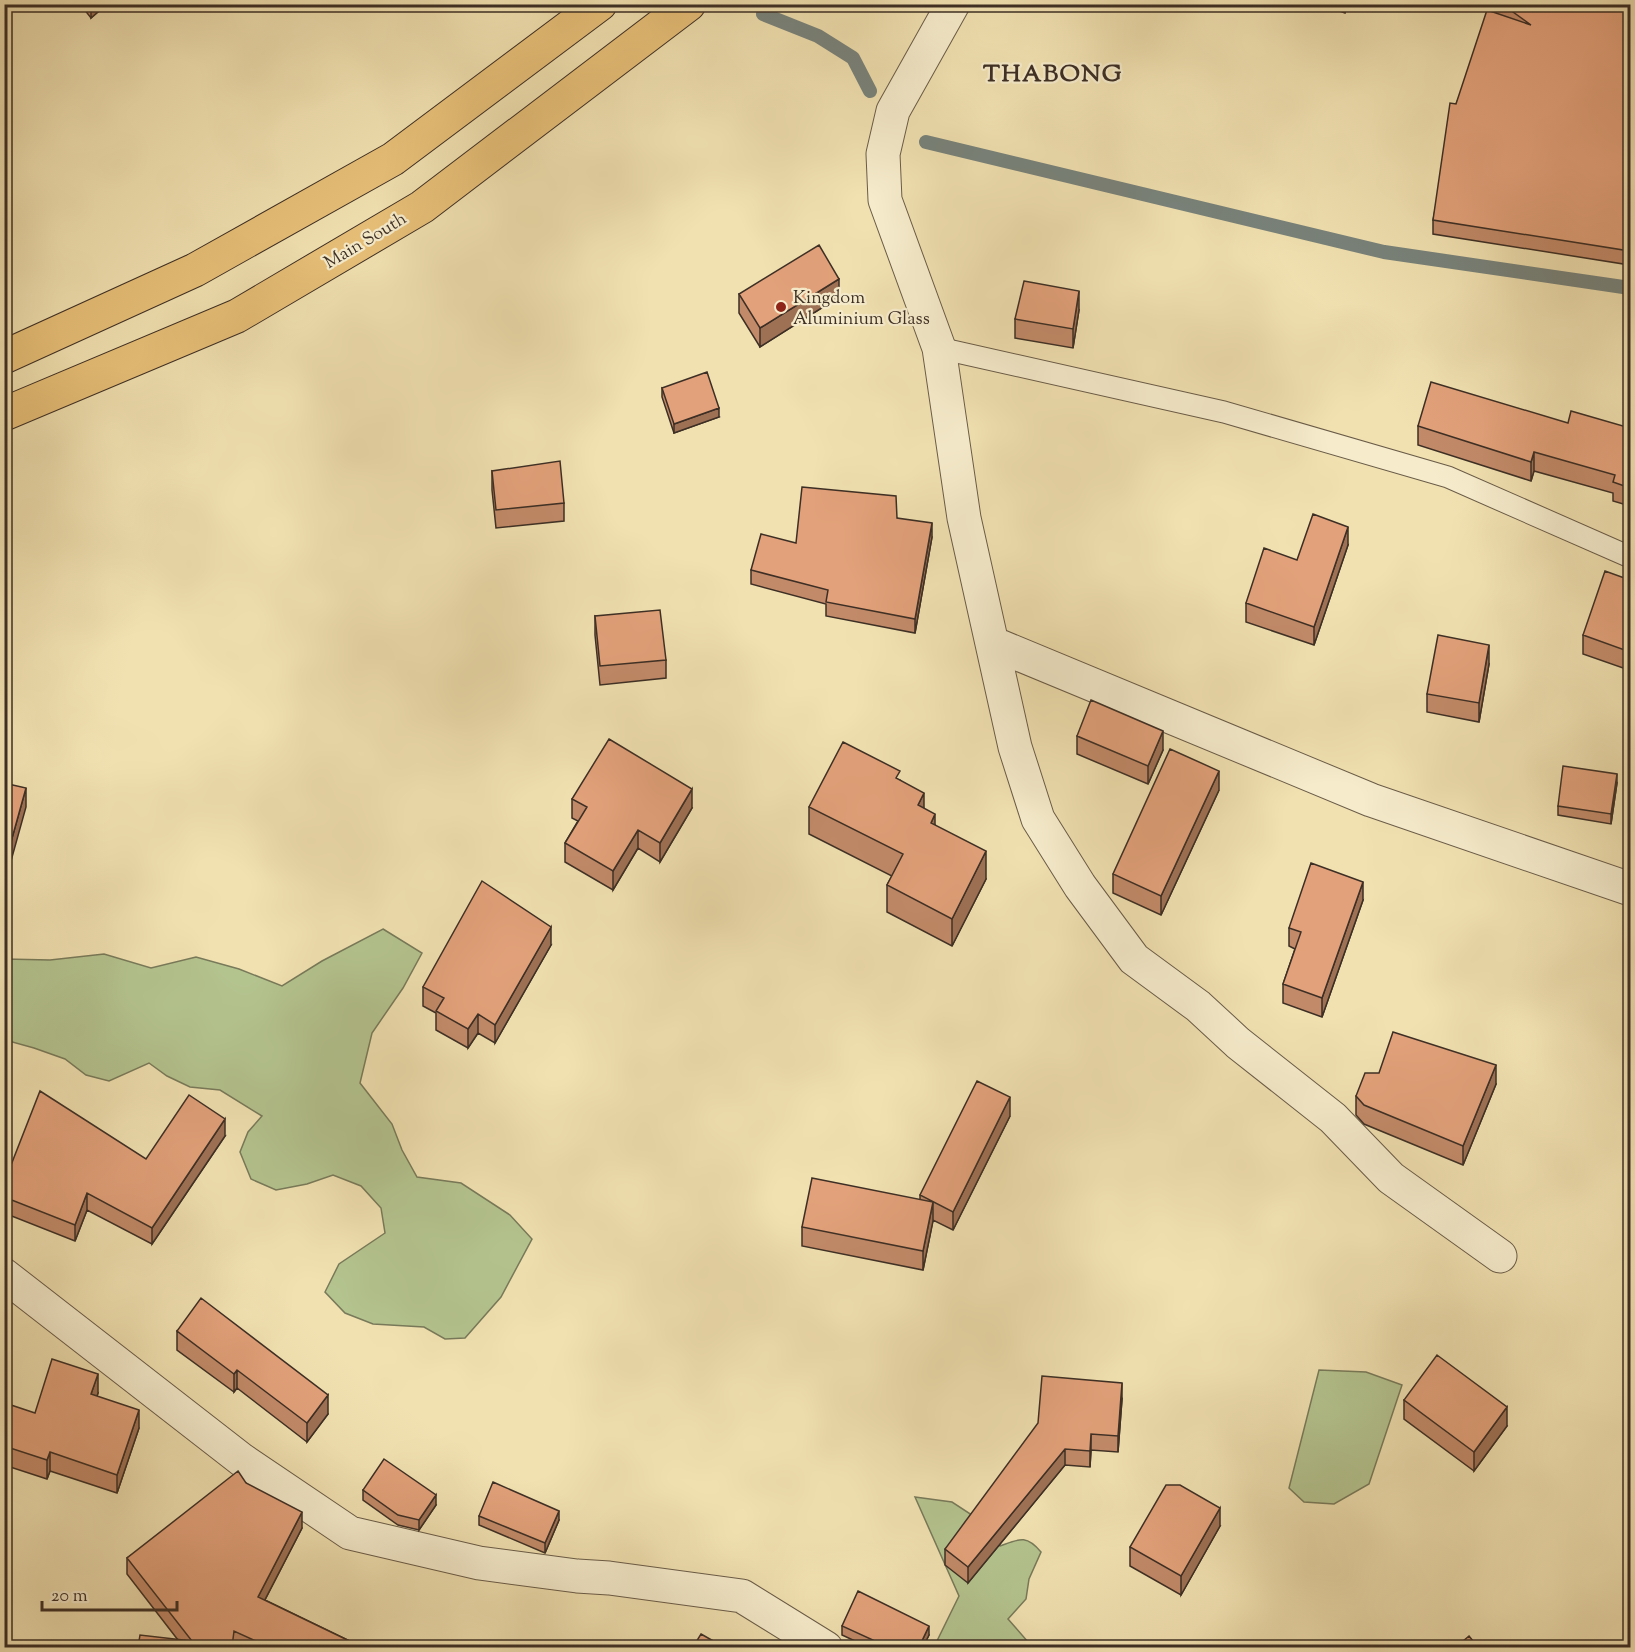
<svg xmlns="http://www.w3.org/2000/svg" width="1635" height="1652" font-family="'Sorts Mill Goudy',serif">
<style>
.green{fill:#b4c48f;stroke:#787a5a;stroke-width:1.5}
.lines{fill:none;stroke-linecap:round;stroke-linejoin:round}
.stream{stroke:#78837c;stroke-width:14}
.service-casing{stroke:#6a5c48;stroke-width:23}
.minor-casing{stroke:#6a5c48;stroke-width:35}
.trunk-casing{stroke:#3d2f25;stroke-width:35}
.service{stroke:#f6eccc;stroke-width:21}
.minor{stroke:#f6eccc;stroke-width:33}
.trunk{stroke:#e8c078;stroke-width:33}
.wall{fill:#c28a69;stroke:#3d2f25;stroke-width:1.5}
.shaded-wall{fill:#9e7155;stroke:#3d2f25;stroke-width:1.5}
.building{fill:#e2a17a;stroke:#3d2f25;stroke-width:1.5}
.poi-dot{fill:#8f2418;stroke:#f6eccc;stroke-width:2}
.labels{text-anchor:middle;stroke-width:4.5;stroke-linejoin:round;paint-order:stroke}
.street-label{font-size:18px;fill:#3d2f25;stroke:#f6eccc}
.poi-label{font-size:18px;fill:#3d2f25;stroke:#f6eccc;text-anchor:start}
.district-label{font-size:24px;font-weight:bold;letter-spacing:1.5px;fill:#3d2f25;stroke:#f6eccc}
</style>
<rect width="100%" height="100%" fill="#f1e1b1"/>
<filter id="stains"><feTurbulence type="fractalNoise" baseFrequency=".00333" numOctaves="4"/><feColorMatrix values="0 0 0 0 .2 0 0 0 0 .09 0 0 0 0 .02 0 0 0 .5 -.17"/></filter>
<radialGradient id="worn" r=".72"><stop offset=".6" stop-color="#630" stop-opacity="0"/><stop offset="1" stop-color="#630" stop-opacity=".3"/></radialGradient>
<path class="green" d="M383 929 422 953 403 988 372 1033 360 1083 392 1124 402 1150 417 1177 461 1183 510 1215 532 1239 501 1297 465 1338 445 1339 424 1327 373 1324 345 1313 325 1292 339 1264 385 1233 381 1208 361 1186 333 1175 307 1184 276 1190 251 1179 240 1152 248 1132 262 1116 220 1090 190 1087 167 1076 149 1063 109 1081 86 1075 65 1059 34 1048 5 1040V959L50 960 104 954 151 968 196 957 239 969 282 986 322 961Z
M1319 1370 1366 1372 1402 1385 1369 1484 1334 1504 1304 1502 1289 1488Z
M915 1497 952 1502 975 1517 984 1538 1000 1546C1019 1539 1026 1534 1041 1552L1029 1579 1026 1599 1008 1619 1029 1643 1027 1647H934L959 1596Z"/>
<g class="lines">
<path class="stream" d="M763 14 818 36 853 58 870 91
M926 142 1384 252 1630 288"/>
<g class="service-casing">
<path id="service" d="M939 348 1224 412 1448 477 1630 557"/>
</g>
<g class="minor-casing">
<path id="minor" d="M953 4 893 111 883 154 885 200 939 348 964 518 1015 747 1038 819 1080 886 1134 959 1198 1006 1238 1043 1333 1118 1391 1178 1500 1256
M992 643 1371 800 1630 889
M4 1275 242 1460 350 1533 479 1563 577 1576 609 1578 742 1596 826 1648"/>
</g>
<g class="trunk-casing">
<path id="trunk" d="M4 357 195 270 393 159 600 4
M4 414 237 316 422 207 689 4"/>
</g>
<use href="#service" class="service"/>
<use href="#minor" class="minor"/>
<use href="#trunk" class="trunk"/>
</g>
<path class="wall" d="M80 4H107L91 18Z
M1321 4H1348L1345 13Z
M1491 4H1630V265L1433 234V220L1456 104 1496 13 1491 10Z
M739 294 839 297 760 347 739 313Z
M1079 310 1073 348 1015 338V319Z
M662 388 719 417 674 433 662 397Z
M1568 423 1630 428V506L1613 501V493L1534 471 1531 481 1418 445V426Z
M492 471 564 503V521L496 528 492 490Z
M897 518 932 537 915 633 826 616V604L751 584V570L796 543Z
M1348 545 1314 645 1246 622V603L1297 560Z
M1630 580V678L1629 677V670L1583 654V635Z
M595 616 666 660V678L600 685 595 635Z
M1489 664 1479 722 1427 712V694Z
M1077 736 1163 750 1148 784 1077 754Z
M900 780 924 809 935 825 986 879 952 946 887 912V885L892 876 809 834V807Z
M1617 783 1611 824 1558 815V806Z
M1219 790 1161 915 1113 893V874Z
M572 799 692 808 660 862 638 848 613 890 565 862V843L578 821 572 818Z
M1363 900 1322 1017 1283 1003V984L1295 949 1289 946V928Z
M551 945 495 1043 478 1033 468 1048 436 1030V1013L423 1006V987Z
M1496 1084 1463 1165 1364 1124 1356 1115V1096Z
M1010 1116 953 1230 933 1220 923 1270 802 1246V1227L920 1200V1195Z
M225 1136 152 1244 87 1210 75 1241 4 1213V1183L146 1159Z
M177 1331 328 1414 307 1442 237 1388 234 1392 177 1350Z
M98 1393 97 1396 139 1428 117 1493 50 1471 47 1479 4 1465V1424L35 1413Z
M1122 1399 1118 1452 1091 1450 1090 1467 1065 1465 968 1583 945 1565V1549Z
M1404 1400 1507 1426 1474 1471 1404 1419Z
M246 1483 302 1528 265 1600 362 1647H235L178 1640 127 1574V1558Z
M363 1490 436 1505 419 1530 398 1525 363 1500Z
M479 1516 559 1520 545 1553 479 1525Z
M1220 1526 1181 1595 1130 1566V1547Z
M842 1626 929 1635 923 1647H868L842 1635Z"/>
<path class="shaded-wall" d="M95 4H107L91 18V8Z
M1345 4H1348L1345 13Z
M839 279V297L760 347V328Z
M1079 291V310L1073 348V329Z
M719 408V417L674 433V424Z
M1534 452V471L1531 481V462Z
M932 523V537L915 633V619Z
M1348 527V545L1314 645V627Z
M1489 645V664L1479 722V703Z
M1163 731V750L1148 784V766Z
M1219 771V790L1161 915V896Z
M1617 774V783L1611 824V814Z
M26 788V807L4 886V867Z
M692 789V808L660 862V843Z
M924 793V820L918 805Z
M935 814V841L931 823Z
M638 830V848L613 890V871Z
M986 851V879L952 946V919Z
M1363 882V900L1322 1017V998Z
M551 927V945L495 1043V1025Z
M478 1014V1033L468 1048V1029Z
M1496 1065V1084L1463 1165V1146Z
M1010 1097V1116L953 1230V1212Z
M225 1119V1136L152 1244V1228Z
M87 1193V1210L75 1241V1225Z
M933 1202V1221L923 1270V1251Z
M237 1370V1388L234 1392V1374Z
M98 1374V1393L91 1413V1394Z
M1122 1383V1399L1118 1452V1436Z
M328 1395V1414L307 1442V1423Z
M1507 1407V1426L1474 1471V1452Z
M139 1410V1428L117 1493V1475Z
M1091 1434V1450L1090 1467V1451Z
M1065 1449V1465L968 1583V1567Z
M50 1452V1471L47 1479V1460Z
M436 1495V1505L419 1530V1520Z
M1220 1508V1526L1181 1595V1576Z
M559 1511V1520L545 1553V1543Z
M302 1512V1528L258 1613V1597Z
M929 1626V1635L923 1647H919Z"/>
<path class="building" d="M87 4H95L91 8Z
M1502 4H1630V251L1433 220 1450 103 1456 104 1487 10 1531 25Z
M819 245 839 279 760 328 739 294Z
M1024 281 1079 291 1073 329 1015 319Z
M707 372 719 408 674 424 662 388Z
M1431 382 1568 423 1571 411 1630 428V488L1613 482 1615 475 1534 452 1531 462 1418 426Z
M560 461 564 503 496 510 492 471Z
M802 487 896 496 897 518 932 523 915 619 826 602 828 590 751 570 761 534 796 543Z
M1313 514 1348 527 1314 627 1246 603 1264 548 1297 560Z
M1605 571 1630 580V652L1583 635Z
M660 610 666 660 600 666 595 616Z
M1438 635 1489 645 1479 703 1427 694Z
M1091 700 1163 731 1148 766 1077 736Z
M609 739 692 789 660 843 638 830 613 871 565 843 587 807 572 799Z
M843 742 900 771 896 778 924 793 918 805 935 814 931 823 986 851 952 919 887 885 903 854 809 807Z
M1170 749 1219 771 1161 896 1113 874Z
M1563 766 1617 774 1611 814 1558 806Z
M4 783 26 788 4 867Z
M1311 863 1363 882 1322 998 1283 984 1301 932 1289 928Z
M482 881 551 927 495 1025 478 1014 468 1029 436 1011 444 998 423 987Z
M1393 1032 1496 1065 1463 1146 1364 1105 1356 1096 1365 1073H1379Z
M977 1081 1010 1097 953 1212 920 1195Z
M40 1091 146 1159 189 1095 225 1119 152 1228 87 1193 75 1225 4 1197V1183Z
M812 1178 933 1202 923 1251 802 1227Z
M201 1298 328 1395 307 1423 237 1370 234 1374 177 1331Z
M1437 1355 1507 1407 1474 1452 1404 1400Z
M52 1359 98 1374 91 1394 139 1410 117 1475 50 1452 47 1460 4 1446V1424L11 1405 35 1413Z
M1042 1376 1122 1383 1118 1436 1091 1434 1090 1451 1065 1449 968 1567 945 1549 1038 1423Z
M384 1459 436 1495 419 1520 398 1515 363 1490Z
M238 1471 246 1483 302 1512 258 1597 362 1647H269L234 1631 232 1647H138L140 1635 192 1641 127 1558Z
M493 1482 559 1511 545 1543 479 1516Z
M1166 1485H1180L1220 1508 1181 1576 1130 1547Z
M858 1591 929 1626 919 1647H888L842 1626Z
M701 1634 724 1647H693Z
M1469 1636 1478 1647H1456Z"/>
<circle class="poi-dot" cx="781" cy="307" r="6"/>
<g class="labels">
<g class="street-label">
<text transform="translate(365 240) rotate(-31)" y="6">Main South</text>
</g>
<g class="poi-label">
<text x="793" y="303">Kingdom<tspan x="793" dy="21">Aluminium Glass</tspan></text>
</g>
<g class="district-label">
<text x="1053" y="81">THABONG</text>
</g>
</g>
<rect width="1635" height="1652" fill="none" stroke="#f1e1b1" stroke-width="24"/>
<rect x="6" y="6" width="1623" height="1640" fill="none" stroke="#3d2f25" stroke-width="3"/>
<rect x="12" y="12" width="1611" height="1628" fill="none" stroke="#3d2f25" stroke-width="1.5"/>
<path d="M42 1601v9h135v-9" fill="none" stroke="#3d2f25" stroke-width="3"/>
<text x="51" y="1601" font-size="18" fill="#3d2f25" stroke="#f6eccc" stroke-width="4.5" paint-order="stroke">20 m</text>
<rect width="100%" height="100%" filter="url(#stains)"/>
<rect width="100%" height="100%" fill="url(#worn)"/>
</svg>
